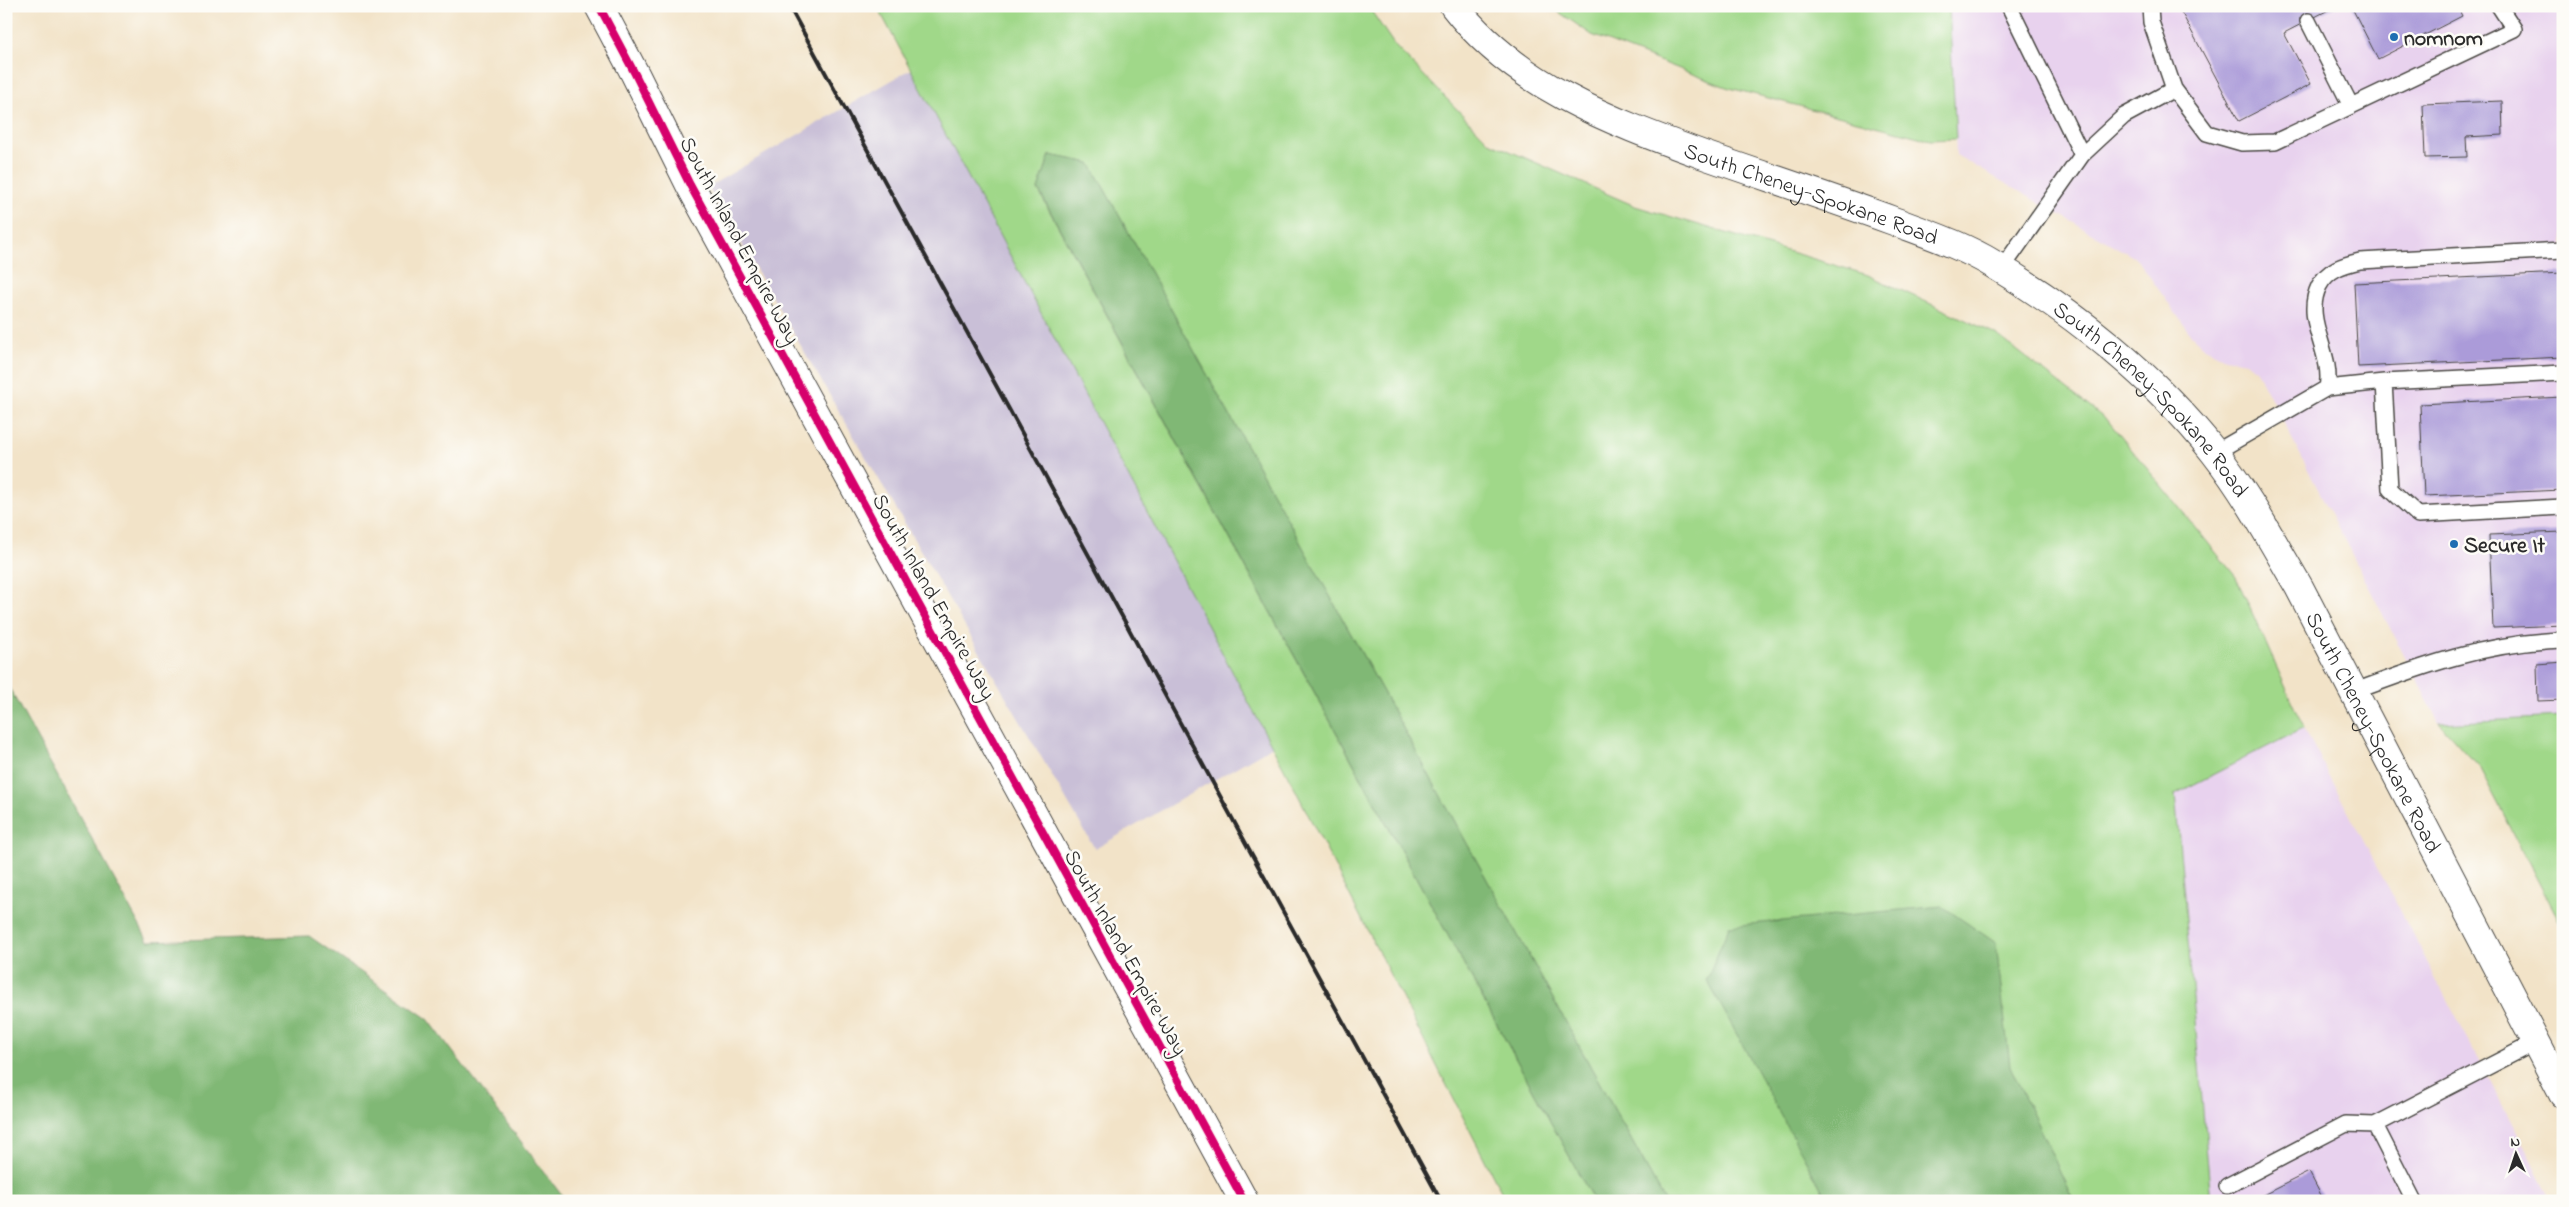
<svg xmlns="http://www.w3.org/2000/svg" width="2569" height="1207" font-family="'Indie Flower',sans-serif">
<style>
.built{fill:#e8d2ee}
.industrial{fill:#c9bfd7}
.green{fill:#a0d889;stroke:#66825a}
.forest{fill:#80b875;stroke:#567250}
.building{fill:#ab9bd9}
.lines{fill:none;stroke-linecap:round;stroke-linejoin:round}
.service-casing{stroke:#494743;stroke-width:18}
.minor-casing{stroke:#494743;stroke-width:30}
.secondary-casing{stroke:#494743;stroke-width:30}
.service{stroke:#fff;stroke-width:15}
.minor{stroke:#fff;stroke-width:28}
.secondary{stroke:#fff;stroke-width:28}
.rail{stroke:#2b2b2b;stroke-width:4}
.cycleway-casing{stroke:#fdfcf7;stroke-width:11}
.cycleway{stroke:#d6006c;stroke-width:8}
.poi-dot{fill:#1f6fb2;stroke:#fdfcf7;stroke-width:2}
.labels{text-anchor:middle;stroke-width:5;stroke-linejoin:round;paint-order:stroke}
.poi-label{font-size:22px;font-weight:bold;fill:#2b2b2b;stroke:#fdfcf7;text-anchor:start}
.street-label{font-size:22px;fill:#2b2b2b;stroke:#fdfcf7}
</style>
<rect width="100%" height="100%" fill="#fdfcf7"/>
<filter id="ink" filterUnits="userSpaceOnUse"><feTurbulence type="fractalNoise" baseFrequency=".02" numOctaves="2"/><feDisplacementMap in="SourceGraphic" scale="10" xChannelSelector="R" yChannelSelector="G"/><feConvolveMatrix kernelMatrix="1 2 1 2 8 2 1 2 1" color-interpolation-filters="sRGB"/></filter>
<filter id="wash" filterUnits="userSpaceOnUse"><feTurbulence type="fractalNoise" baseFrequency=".0096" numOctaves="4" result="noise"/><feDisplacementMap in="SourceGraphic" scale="20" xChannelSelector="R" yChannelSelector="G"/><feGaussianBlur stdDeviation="1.12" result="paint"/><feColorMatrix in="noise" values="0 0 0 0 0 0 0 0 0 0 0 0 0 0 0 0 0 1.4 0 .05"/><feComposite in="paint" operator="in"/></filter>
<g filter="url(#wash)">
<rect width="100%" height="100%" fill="#f2e3c8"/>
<path class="built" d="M1949 6H2563V717L2439 723 2257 371 2246 362 2225 358 2205 348 2191 335 2137 259 1956 155Z
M2304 728 2526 1150 2551 1201H2211L2175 794Z"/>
<path class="industrial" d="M930 58 1316 721 1095 849 708 187Z"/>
<path class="green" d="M877 6H1368L1395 46 1489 142 1635 206 1868 275 1996 334 2109 422 2236 577 2304 728 2175 794 2211 1201H2074L2009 1065 1996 943 1708 980 1828 1201H1665L1090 163 1050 155 1038 190 1594 1201H1506L1295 789Z
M1550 6H1949L1956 139 1930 140 1726 87 1592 35Z
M2563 717V928L2479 767 2439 723Z"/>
<path class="forest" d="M1050 155 1090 163 1665 1201H1594L1038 189Z
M6 682 148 941 309 936 428 1019 566 1201H6Z
M1942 906 1996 943 2010 1066 2074 1201H1828L1707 980 1729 926Z"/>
<g id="blocks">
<path class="building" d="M2178 6H2336L2284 33 2311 84 2239 121Z
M2351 6H2457L2462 16 2378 59Z
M2502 101 2503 135 2466 137 2467 157 2425 158 2423 104Z
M2563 273V357L2358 367 2354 283Z
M2563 397V490L2424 496 2420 404Z
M2563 532V625L2493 628 2489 535Z
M2563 662V700L2538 701 2537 664Z
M2309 1172 2324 1201H2251Z"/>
</g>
</g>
<g filter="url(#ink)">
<use href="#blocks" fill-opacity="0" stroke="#494743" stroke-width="1"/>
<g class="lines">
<g class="service-casing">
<path id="service" d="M2009 6 2082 155
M2150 6 2151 22 2174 89 2207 133 2242 143 2275 142 2514 29 2499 6
M2308 21 2351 106
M2001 270 2082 155 2124 116 2174 89
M2384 382 2390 489 2418 515 2563 507
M2327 388 2384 382 2563 373
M2214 453 2327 388C2334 353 2302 321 2319 286 2328 269 2343 265 2360 261L2563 250
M2353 692C2424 665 2486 643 2563 640
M2375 1125 2536 1042
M2227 1186 2346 1124 2375 1125 2414 1201"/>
</g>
<g class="minor-casing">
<path id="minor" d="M599 6 635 74 690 185 1244 1201"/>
</g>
<g class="secondary-casing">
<g id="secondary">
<path id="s1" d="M1454 6C1515 85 1610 121 1701 154 1764 176 1828 197 1891 220 1925 233 1962 245 1993 264 2075 313 2155 377 2214 452 2247 494 2272 541 2299 587L2563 1094"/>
</g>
</g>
<use href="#service" class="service"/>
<use href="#minor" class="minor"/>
<use href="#secondary" class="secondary"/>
<path class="rail" d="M789 6 1441 1201"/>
<g class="cycleway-casing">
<path id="cycleway" d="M599 6 635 74 690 185 1244 1201"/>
</g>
<use href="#cycleway" class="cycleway"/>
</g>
</g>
<g class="poi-dot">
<circle cx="2394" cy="37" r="5"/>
<circle cx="2454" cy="544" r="5"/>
</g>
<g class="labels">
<g class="poi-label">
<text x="2404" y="45">nomnom</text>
<text x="2464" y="552">Secure It</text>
</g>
<g class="street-label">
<text dy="8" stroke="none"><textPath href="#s1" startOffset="409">South Cheney-Spokane Road</textPath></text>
<text transform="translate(741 240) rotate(62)" y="8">South Inland Empire Way</text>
<text dy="8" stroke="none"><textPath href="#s1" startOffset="814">South Cheney-Spokane Road</textPath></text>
<text transform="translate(935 596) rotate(61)" y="8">South Inland Empire Way</text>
<text dy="8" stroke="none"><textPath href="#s1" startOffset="1219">South Cheney-Spokane Road</textPath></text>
<text transform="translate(1127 952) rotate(61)" y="8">South Inland Empire Way</text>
</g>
</g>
<rect width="2569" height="1207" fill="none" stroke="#fdfcf7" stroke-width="25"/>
<g transform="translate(2516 1154) rotate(357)" stroke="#fdfcf7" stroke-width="4" paint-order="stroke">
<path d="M0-4L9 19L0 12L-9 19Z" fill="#2b2b2b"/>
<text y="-8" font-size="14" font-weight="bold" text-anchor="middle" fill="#2b2b2b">N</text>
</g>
</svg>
